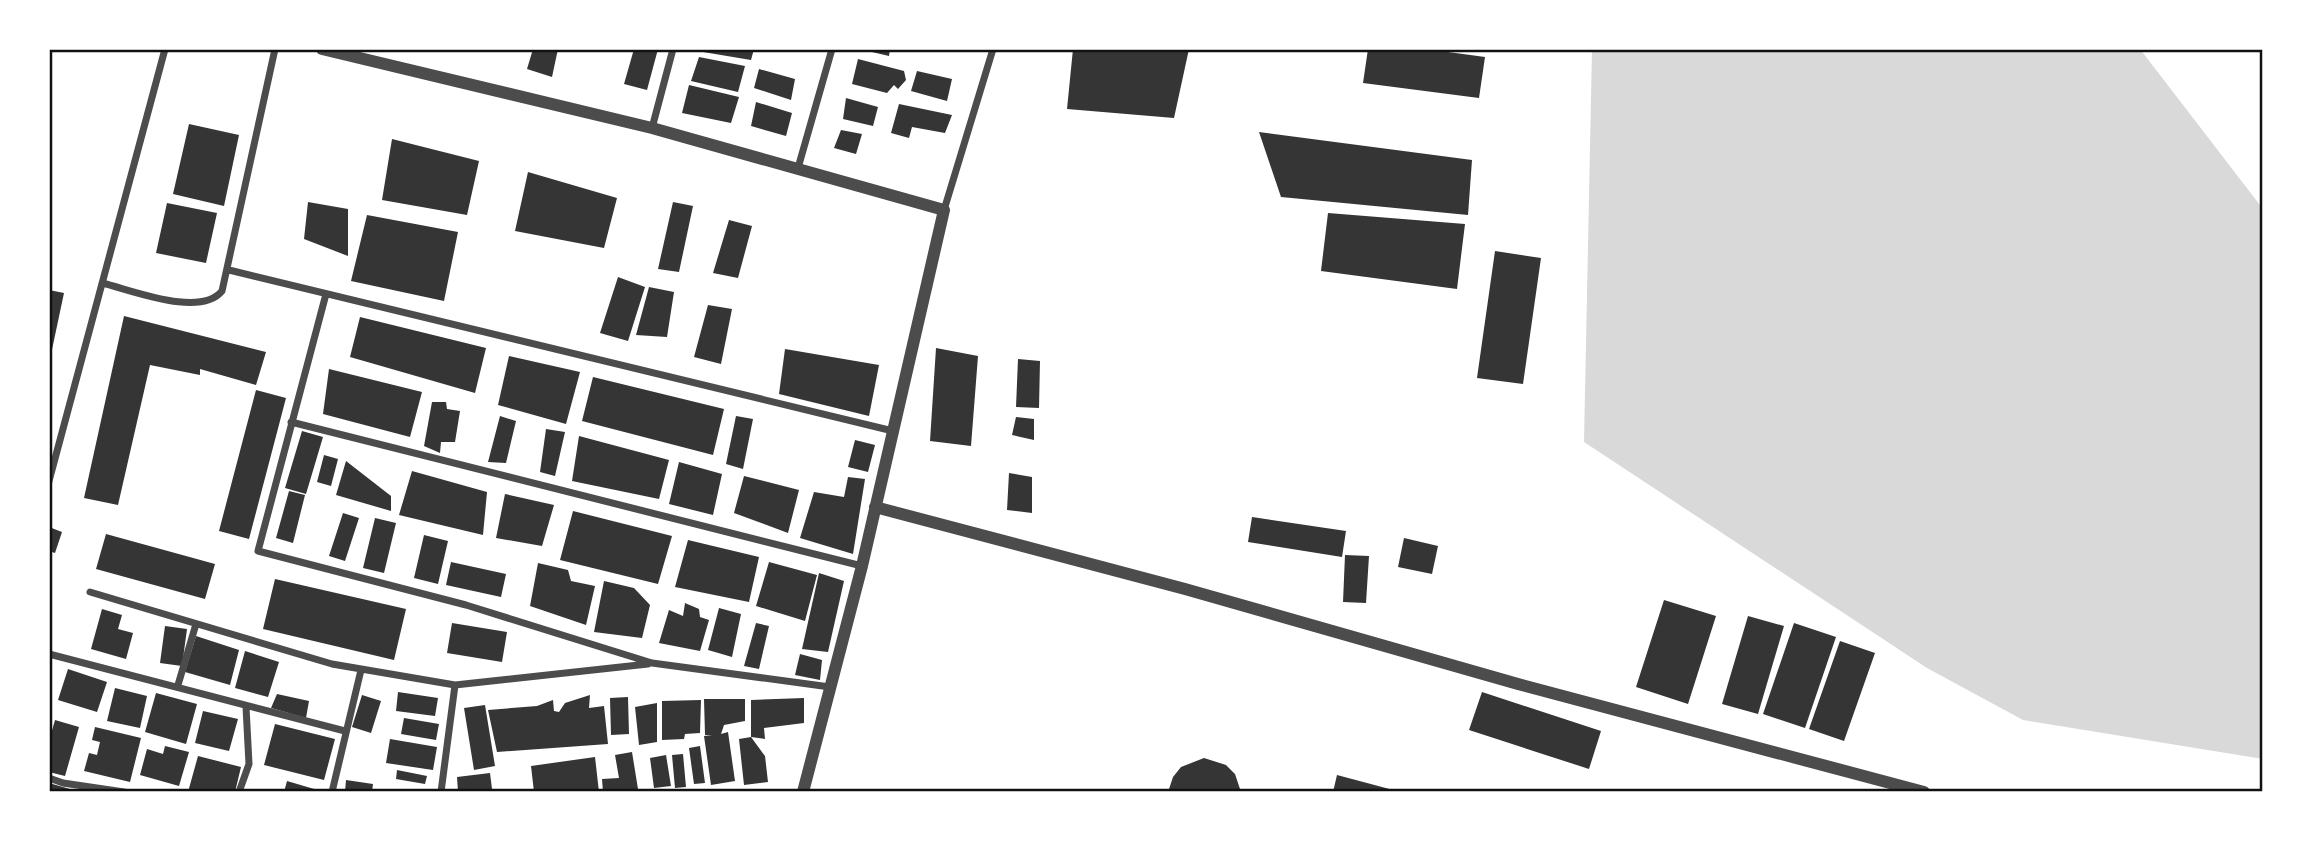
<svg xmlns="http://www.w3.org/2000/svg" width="2312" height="841" font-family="'Noto Sans',sans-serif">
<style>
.water{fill:#d9d9d9}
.building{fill:#353535}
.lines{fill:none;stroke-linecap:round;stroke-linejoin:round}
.minor{stroke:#4c4c4c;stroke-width:7}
.tertiary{stroke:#4c4c4c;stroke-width:12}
.neatline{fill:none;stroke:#111;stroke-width:2.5}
</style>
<rect width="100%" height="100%" fill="#fff"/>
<path class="water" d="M1592 49H2140L2263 209V759L2023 720 1927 668 1584 442Z"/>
<path class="building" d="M533 49H558L552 77 527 69Z
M634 49H658L647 90 624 84Z
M698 49H754L751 60 697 51Z
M859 49H890L889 56Z
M1073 49H1189L1174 118 1067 109Z
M1368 49H1426L1485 57 1479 98 1363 83Z
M699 57 745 66 738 92 691 81Z
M858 59 904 71 906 80 898 89 894 85 887 93 852 84Z
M759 69 795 79 791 100 754 88Z
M917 71 952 79 947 101 911 91Z
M689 85 739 97 731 123 682 113Z
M846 98 878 107 873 126 843 119Z
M756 102 792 113 786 136 751 126Z
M899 104 952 115 945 133 912 127 909 138 891 133Z
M189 124 239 135 224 206 173 194Z
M841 130 862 134 856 154 834 148Z
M1259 132 1472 160 1468 215 1281 197Z
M392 139 479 161 467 215 382 200Z
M528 172 617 198 604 248 515 231Z
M308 202 348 209V256L304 239Z
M673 202 693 206 679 272 658 269Z
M167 203 217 213 206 263 156 253Z
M1328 213 1465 224 1457 289 1321 271Z
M367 215 458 232 444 301 351 281Z
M729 220 752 226 738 278 713 273Z
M1495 251 1541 258 1523 384 1477 378Z
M618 277 645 287 628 341 600 333Z
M649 287 674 292 667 337 636 335Z
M49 290 64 293 50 359H49Z
M708 305 732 309 721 364 694 357Z
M124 316 266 352 256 385 200 369V375L150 365 118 505 84 498Z
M360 317 486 348 475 393 350 357Z
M936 348 978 356 971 446 930 441Z
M785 349 879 365 869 416 779 394Z
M509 356 580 372 566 424 498 405Z
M1018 359 1040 361 1039 408 1016 407Z
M329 369 422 392 410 437 323 414Z
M593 377 724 409 713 455 582 421Z
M256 390 286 398 249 539 219 531Z
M432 402H446L447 409 460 411 455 442H441L440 453 424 446Z
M500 416 516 421 506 463 488 462Z
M736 416 753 419 743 469 726 464Z
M1016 417 1034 419V440L1012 435Z
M546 429 565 432 555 476 540 472Z
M302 431 323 437 306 494 285 488Z
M579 436 669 460 659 499 572 481Z
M855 440 875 445 868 472 848 467Z
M324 455 338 459 331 486 317 482Z
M346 461 391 496V511L336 495Z
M679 462 722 474 713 515 669 504Z
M412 471 487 492 483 535 399 515Z
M1009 473 1032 477V513L1007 510Z
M744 476 799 490 788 533 734 513Z
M848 477 865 479 853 554 800 538 814 492 844 497Z
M289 491 305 495 293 543 276 538Z
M505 494 554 505 542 546 496 538Z
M573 511 672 536 658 584 560 560Z
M343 513 359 518 345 561 329 556Z
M1252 517 1346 531 1342 557 1248 542Z
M375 518 396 523 384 573 363 568Z
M49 527 62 532 55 553 49 551Z
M106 534 215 564 205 599 96 569Z
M424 535 448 541 438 584 414 578Z
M1404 538 1438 546 1432 574 1398 567Z
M688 540 759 557 749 602 675 587Z
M1345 555 1369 556 1366 603 1343 602Z
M451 562 506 574 501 597 446 585Z
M769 562 817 575 805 621 756 606Z
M538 563 568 570 571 581 595 586 586 625 530 606Z
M819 573 844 581 828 652 802 649Z
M275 579 406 609 394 660 263 629Z
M604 581 634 588 650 605 642 638 594 632Z
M1664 600 1716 616 1688 704 1636 687Z
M685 603 699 609 700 617 709 620 700 651 659 643 669 610 683 616Z
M719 608 741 614 732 657 708 650Z
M102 609 122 615 118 629 133 633 126 659 91 649Z
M1748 616 1784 626 1758 714 1722 704Z
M452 623 507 632 502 662 447 653Z
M756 623 769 626 759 669 744 666Z
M1794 623 1836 637 1805 728 1763 714Z
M165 626 187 629 182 666 160 663Z
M196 636 239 650 230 685 185 672Z
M1840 641 1875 653 1844 741 1809 729Z
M245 651 279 662 268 697 235 688Z
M800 654 822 660 820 680 795 675Z
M68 669 107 682 97 712 58 700Z
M115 688 147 696 140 728 107 721Z
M398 692 438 698 435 716 396 711Z
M1482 692 1601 731 1589 769 1469 730Z
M156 693 197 704 186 744 145 732Z
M277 694 309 701 306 718 271 708Z
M362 695 381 701 371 733 352 727Z
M590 695 589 708 604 706 608 744 497 752 488 710 537 706 553 700 554 711 559 712 565 703Z
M628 697 629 734 611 735 610 698Z
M804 698V723L764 728 765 739 751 737V700Z
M704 699H745V721L724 725 721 734 728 732 735 781 711 785 704 736 712 735H705Z
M701 700 700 733 685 734 684 739 662 740V701Z
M657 703V742L639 745 635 707Z
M485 705 495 766 474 770 464 708Z
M203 711 238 719 229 751 195 743Z
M404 718 439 724 436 740 401 734Z
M55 720 79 727 65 776 49 772V741Z
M275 724 335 739 324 780 264 765Z
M95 727 141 738 130 782 84 771 89 753 97 755 100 742 92 740Z
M751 737 765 756 768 782 744 785 739 739Z
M390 739 437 747 433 770 386 763Z
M165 746 189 752 179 786 140 775 147 749 163 754Z
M700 746 705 783 694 784 689 748Z
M632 752 638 789 603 792 602 779 619 778 615 755Z
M683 754 686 787 675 788 672 755Z
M666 755 671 786 654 788 650 758Z
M198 756 241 767 235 792H188Z
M595 757 599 792H534L531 766Z
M1204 758 1226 765 1235 774 1241 792H1168L1173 777 1181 767Z
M397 770 427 776 425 784 396 779Z
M490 773 492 789 458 792 457 777Z
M1337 775 1397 791V792H1333Z
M346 780 373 784 372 792H345Z
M287 781 321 791V792H284Z
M49 783 70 789 69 792H49Z"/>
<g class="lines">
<path class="minor" d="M652 128 673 49
M798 168 832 49
M944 210 993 49
M229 270 893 431
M102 283C132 290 200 318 222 291L275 49
M326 294 258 551 466 605 652 663 830 687
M291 422 862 566
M49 481 165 49
M90 592 332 664 455 685 648 664
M49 654 345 731
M178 685 196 624
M49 778 63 783 124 792
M239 792 249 764 246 707
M332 792 361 670
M441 792 455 685"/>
<path class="tertiary" d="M322 49 652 128 944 210 862 566 803 792
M875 507 1185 589 1518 684 1924 792"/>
</g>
<rect width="2312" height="841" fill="none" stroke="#ffffff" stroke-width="102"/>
<rect x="51" y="51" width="2210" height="739" class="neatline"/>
</svg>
